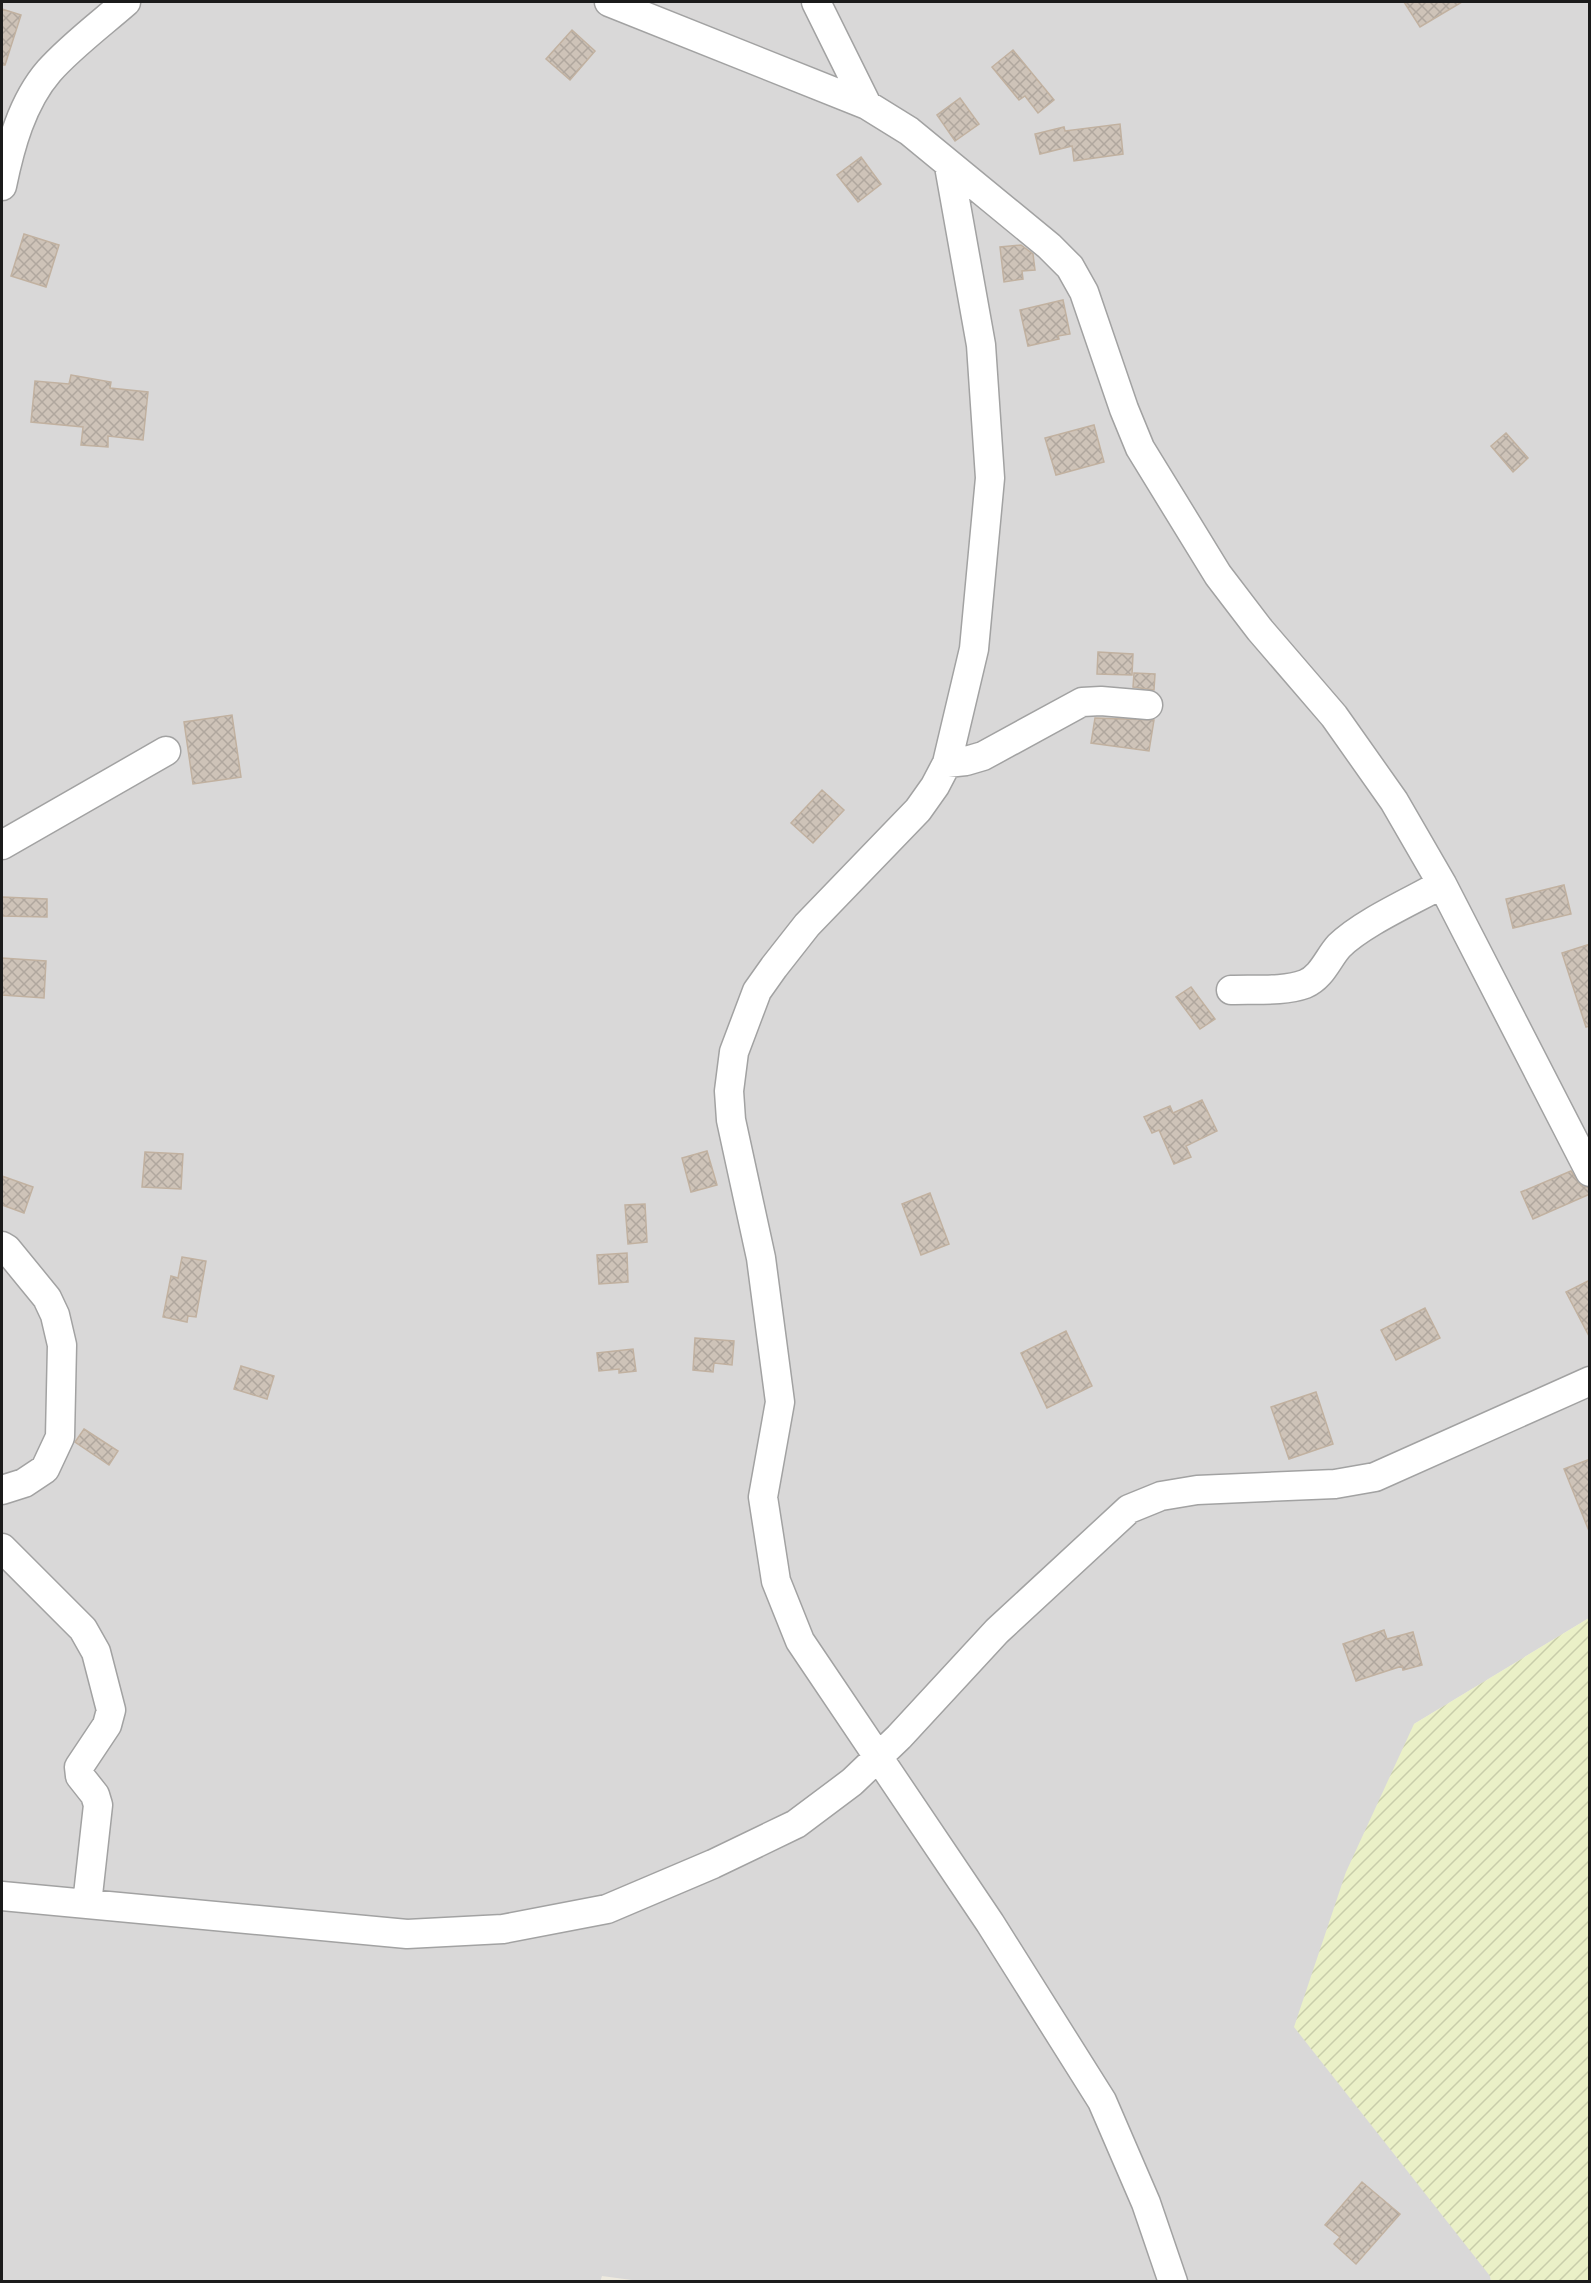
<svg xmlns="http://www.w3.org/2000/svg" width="1591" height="2283" font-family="'Source Sans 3',sans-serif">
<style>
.residential{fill:#d9d8d8}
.farmland{fill:url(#farmland-furrows)}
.building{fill:url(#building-cross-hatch);stroke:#c1b1a0;stroke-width:1.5}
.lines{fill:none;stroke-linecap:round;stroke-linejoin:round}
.minor-casing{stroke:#a2a2a2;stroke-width:31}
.minor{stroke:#fff;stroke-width:28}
</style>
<defs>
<pattern id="farmland-furrows" width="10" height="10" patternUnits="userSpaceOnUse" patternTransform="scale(1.5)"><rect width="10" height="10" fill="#eaf0c7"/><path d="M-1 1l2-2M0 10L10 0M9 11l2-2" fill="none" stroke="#c8cdaa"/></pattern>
<pattern id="building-cross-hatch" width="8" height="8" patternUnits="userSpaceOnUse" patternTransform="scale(1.5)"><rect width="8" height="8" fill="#cec3b8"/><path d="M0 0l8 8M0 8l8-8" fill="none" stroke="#b0a79e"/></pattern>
</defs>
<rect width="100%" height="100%" fill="#eeeadf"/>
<path class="residential" d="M2 2H1589V1618L1414 1724 1491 2281 647 2282 602 2276 600 2282H2Z"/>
<path class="farmland" d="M1589 1618V2281H1491L1490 2276 1294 2027 1346 1872 1414 1724Z"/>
<path class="building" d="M1404 2H1462L1420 27Z
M2 9 21 15 5 65H2Z
M572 30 595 51 570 80 546 59Z
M1013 50 1054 100 1038 113 1025 96 1019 100 992 67Z
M960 98 979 124 955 141 937 115Z
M1120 124 1123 154 1074 161 1072 146 1040 154 1035 134 1064 127 1065 131Z
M861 157 881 184 858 202 837 175Z
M24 234 59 245 46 287 11 276Z
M1021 245 1033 254 1035 270 1022 271 1023 279 1004 282 1000 247Z
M1063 300 1070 334 1058 336 1059 339 1028 346 1020 310Z
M71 375 111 382 110 388 148 392 143 440 108 436V447L81 445 83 427 31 422 35 381 69 384Z
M1094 425 1104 462 1056 475 1045 438Z
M1506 433 1528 458 1513 472 1491 446Z
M1098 652 1133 654 1132 675 1097 674Z
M1134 673 1155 674 1154 690 1133 687Z
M232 715 241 777 193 784 184 722Z
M1095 718 1154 720 1149 751 1091 743Z
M822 790 844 810 813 843 791 823Z
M1564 885 1571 914 1513 928 1506 899Z
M2 897 47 899V917L2 916Z
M1590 944V1026L1586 1027 1562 953Z
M2 958 46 961 44 998 2 995Z
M1191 987 1215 1019 1200 1029 1176 997Z
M1202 1100 1217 1131 1186 1146 1191 1157 1174 1164 1159 1130 1152 1133 1144 1117 1170 1106 1173 1113Z
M707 1151 717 1185 691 1192 682 1158Z
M145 1152 183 1154 181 1189 142 1187Z
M1571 1171 1581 1185 1590 1188V1194L1533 1219 1521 1192Z
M2 1176 33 1187 24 1213 2 1205Z
M930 1193 949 1244 921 1255 902 1204Z
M645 1204 647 1242 628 1244 625 1205Z
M627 1253 628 1282 599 1284 597 1255Z
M182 1257 206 1261 196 1317 188 1316 187 1322 163 1317 171 1276 178 1278Z
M1590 1280V1338L1566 1292Z
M1425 1308 1440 1338 1396 1360 1381 1330Z
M1066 1331 1092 1386 1047 1408 1021 1353Z
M695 1338 734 1341 732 1365 714 1363 713 1372 693 1370Z
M633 1349 636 1371 619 1373V1369L599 1371 597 1353Z
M241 1366 274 1376 267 1399 234 1389Z
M1316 1392 1333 1444 1289 1459 1271 1407Z
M84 1429 118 1451 109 1465 75 1442Z
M1590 1459V1531H1589L1564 1469Z
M1384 1630 1387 1639 1413 1632 1422 1665 1403 1670 1402 1666 1356 1681 1343 1644Z
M1362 2182 1400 2214 1356 2264 1334 2244 1340 2237 1325 2225Z"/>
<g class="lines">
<g class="minor-casing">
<path id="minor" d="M609 2 867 105 909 131 1049 246 1070 267 1084 292 1124 409 1140 448 1218 575 1260 630 1334 716 1394 801 1442 884 1590 1172
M816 2 867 105
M949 166 981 345 990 478 974 649 947 763 935 786 918 810 807 925 774 967 757 991 734 1052 729 1091 731 1120 761 1258 780 1402 763 1497 776 1581 800 1641 990 1923 1102 2101 1146 2203 1173 2282
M2 186C10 147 22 102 49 71 70 47 102 23 126 2
M947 763 966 761 983 756 1082 702 1101 701 1148 705
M2 845 166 751
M1231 990C1255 989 1283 992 1305 984 1322 977 1328 958 1339 946 1362 923 1412 901 1442 884
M2 1246 7 1249 47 1298 55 1315 62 1345 60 1437 45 1469 24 1483 2 1490
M2 1548 83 1629 96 1652 111 1710 107 1725 79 1767 80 1776 95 1795 98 1805 87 1904
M2 1896 407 1934 503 1929 607 1909 713 1864 796 1824 852 1782 899 1737 997 1631 1129 1509 1161 1496 1197 1490 1335 1484 1375 1477 1590 1381"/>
</g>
<use href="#minor" class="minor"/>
</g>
<rect width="1591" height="2283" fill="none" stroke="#1b1b1b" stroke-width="6"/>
</svg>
